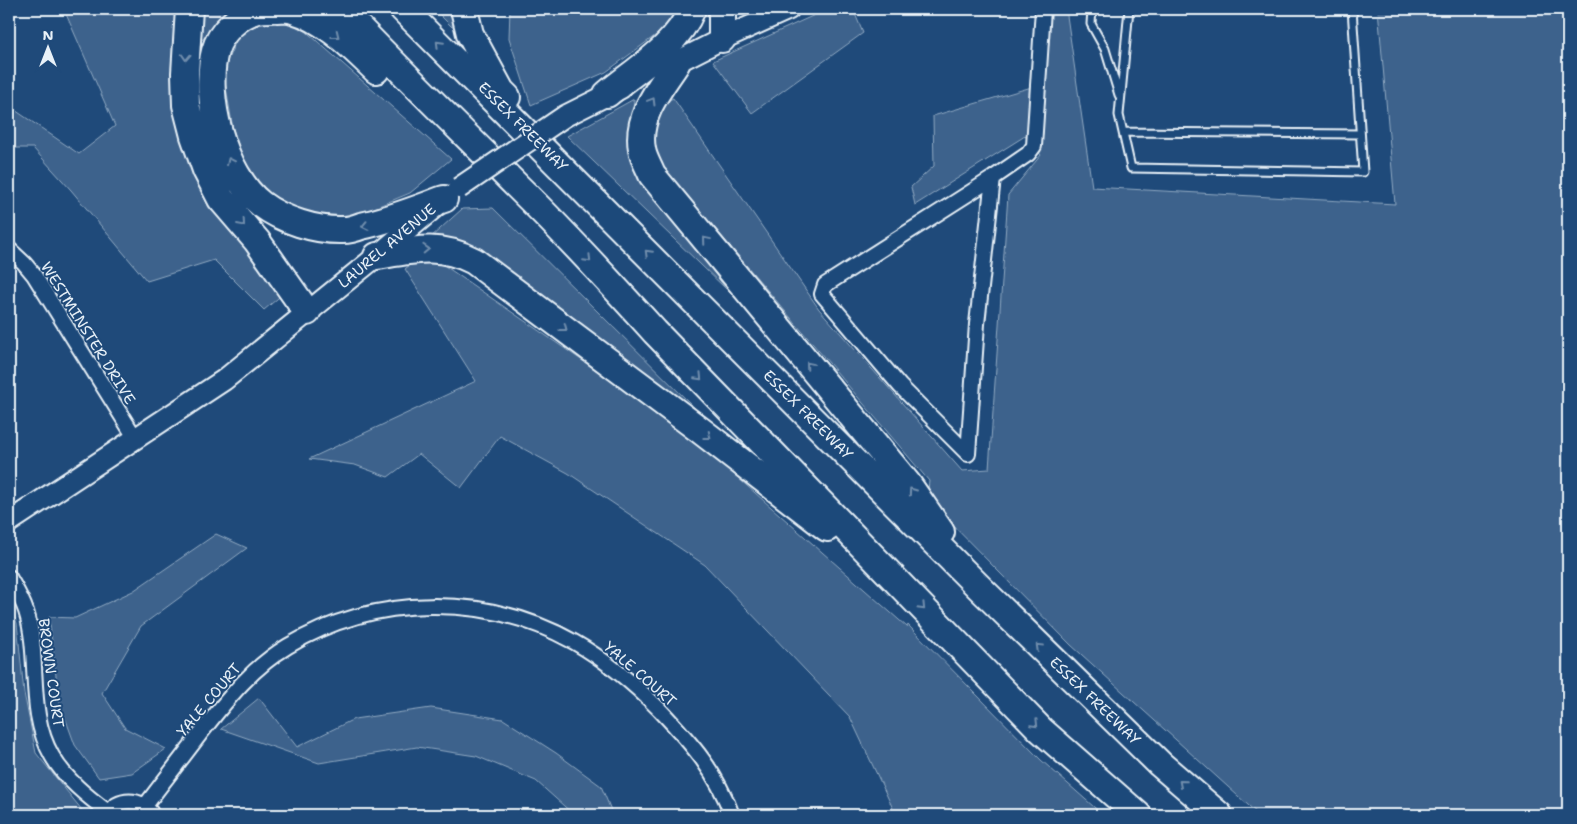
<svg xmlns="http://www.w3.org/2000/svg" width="1577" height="824" font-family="'Shantell Sans',sans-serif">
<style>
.green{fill:#3c628c;stroke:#92aac2}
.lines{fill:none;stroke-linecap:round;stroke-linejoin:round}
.service-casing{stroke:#e8f1f8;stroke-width:11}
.minor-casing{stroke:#e8f1f8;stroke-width:18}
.secondary-casing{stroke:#e8f1f8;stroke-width:24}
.motorway-casing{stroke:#e8f1f8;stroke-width:30}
.service{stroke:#1f4a7a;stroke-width:7}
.minor{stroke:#1f4a7a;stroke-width:14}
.secondary{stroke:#1f4a7a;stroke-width:20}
.motorway{stroke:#1f4a7a;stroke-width:26}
.secondary-bridge-casing{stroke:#e8f1f8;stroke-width:24;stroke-linecap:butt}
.secondary-bridge{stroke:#1f4a7a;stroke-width:20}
.oneway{stroke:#6f8dac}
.labels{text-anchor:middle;stroke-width:4;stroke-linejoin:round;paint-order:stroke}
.street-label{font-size:15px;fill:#e8f1f8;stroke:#1f4a7a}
</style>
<rect width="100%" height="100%" fill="#1f4a7a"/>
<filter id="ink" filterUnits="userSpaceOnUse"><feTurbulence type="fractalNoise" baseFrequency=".02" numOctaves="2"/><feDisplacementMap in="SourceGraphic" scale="10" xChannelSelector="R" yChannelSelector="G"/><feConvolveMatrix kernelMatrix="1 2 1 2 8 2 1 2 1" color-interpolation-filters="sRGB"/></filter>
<g filter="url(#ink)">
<path class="green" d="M73 9H179L175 94 194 178 284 293 264 310 214 260 147 281 71 190 33 148H9V106L79 154 115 126 66 14Z
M201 9H231L200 42Z
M434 9H454L452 27Z
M510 9H677L675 21 606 72 531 105 509 38Z
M828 9H853L863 33 752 113 713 61Z
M1047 9H1066L1092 187 1395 204 1378 9H1568V815H1259L1071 645 927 499 929 481 647 148 661 104 673 98 819 309 962 471 989 469 1008 195 1041 155 1025 136 915 205 911 187 934 166 933 116 1042 84Z
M264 18 292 19 451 159 410 193 352 217 318 216 276 200 249 176 233 129 223 70 241 30Z
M634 99 629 156 726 289 567 136Z
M493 208 702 415 482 254 430 238 462 209Z
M432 257 687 433 907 627 908 625 1041 760 1103 815H896L850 717 705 565 568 473 500 436 461 488 419 454 388 477 355 465 309 459 476 381 405 269 417 259Z
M216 534 247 548 141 626 102 693 125 728 166 749 132 773 99 778 75 745 59 701 49 617 75 618 133 591Z
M9 606 17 623 24 693 36 753 86 815H9Z
M259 698 297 747 354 719 431 708 503 719 556 753 601 786 613 815H574L536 781 476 756 417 747 319 763 221 729Z"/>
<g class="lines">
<g class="service-casing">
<path id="service" d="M1092 9 1091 24 1105 49 1119 95
M1129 9 1119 115 1131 168 1363 172 1352 9
M1123 132 1360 134"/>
</g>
<g class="minor-casing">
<path id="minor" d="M993 178 977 324 968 454 900 386 822 294 825 285Z
M993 178 1028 154 1034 146 1043 9
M9 249 24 263 34 275 136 439
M9 577C15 588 22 599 26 611 41 658 26 711 52 756 65 779 88 797 108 812
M145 806C163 782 182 758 200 734 226 701 251 668 288 646 375 594 486 593 574 642 606 660 634 684 660 710 692 744 716 771 732 815
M107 815C116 797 143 797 152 815"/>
</g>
<g class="secondary-casing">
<path id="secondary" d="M663 69 722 39 789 9
M565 116 621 88
M9 522 224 380 377 256 436 206"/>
</g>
<g class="motorway-casing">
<path id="motorway" d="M189 9 185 73 186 105 194 136 206 170 221 199 257 241 307 312
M272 9C268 9 262 9 257 10 239 15 220 32 215 51 203 96 223 174 261 204 282 220 316 231 343 230 349 230 356 228 361 226 390 220 417 209 444 199
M277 9C282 9 288 8 293 10 325 19 352 47 376 70
M341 9C398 69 458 127 517 186 565 233 610 282 655 332L1041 730 1138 815
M403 9 980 588 1160 764 1219 815
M464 9 470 34 501 91 507 97
M722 9V39
M676 64C659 89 636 117 642 149 643 158 649 167 652 175L908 484 941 532
M607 94C637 69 677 46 692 9
M377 256C413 250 440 243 474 261L700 430 827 528"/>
</g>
<use href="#service" class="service"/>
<use href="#minor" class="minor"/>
<use href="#secondary" class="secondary"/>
<use href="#motorway" class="motorway"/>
<g class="secondary-bridge-casing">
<path id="secondary-bridge" d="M459 188 565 116"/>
</g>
<use href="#secondary-bridge" class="secondary-bridge"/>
</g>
<defs><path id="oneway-chevron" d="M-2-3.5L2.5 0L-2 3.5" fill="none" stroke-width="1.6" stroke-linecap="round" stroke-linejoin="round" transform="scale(1.25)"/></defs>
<g class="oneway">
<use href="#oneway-chevron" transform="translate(336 35) rotate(38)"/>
<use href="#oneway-chevron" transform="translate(439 44) rotate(-135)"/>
<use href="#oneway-chevron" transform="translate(186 57) rotate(93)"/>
<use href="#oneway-chevron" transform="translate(652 101) rotate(-59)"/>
<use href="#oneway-chevron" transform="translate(230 161) rotate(-115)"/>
<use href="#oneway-chevron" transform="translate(242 223) rotate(49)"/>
<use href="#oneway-chevron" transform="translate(365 226) rotate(168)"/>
<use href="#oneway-chevron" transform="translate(706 240) rotate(-130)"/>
<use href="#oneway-chevron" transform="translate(426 249) rotate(-2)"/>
<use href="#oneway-chevron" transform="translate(648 253) rotate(-135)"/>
<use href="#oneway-chevron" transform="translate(588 259) rotate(46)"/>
<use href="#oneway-chevron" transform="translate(564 328) rotate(37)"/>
<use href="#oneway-chevron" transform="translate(809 365) rotate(-130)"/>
<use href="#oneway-chevron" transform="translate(699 377) rotate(46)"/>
<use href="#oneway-chevron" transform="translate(708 436) rotate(38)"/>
<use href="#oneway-chevron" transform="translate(912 491) rotate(-125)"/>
<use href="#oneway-chevron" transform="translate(922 607) rotate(46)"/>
<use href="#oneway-chevron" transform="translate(1039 647) rotate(-136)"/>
<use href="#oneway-chevron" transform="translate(1035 724) rotate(46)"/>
<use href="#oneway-chevron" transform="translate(1182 783) rotate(-139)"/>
</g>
</g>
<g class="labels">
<g class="street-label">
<text transform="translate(523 127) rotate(45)" y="5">ESSEX FREEWAY</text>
<text transform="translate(387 246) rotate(-40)" y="5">LAUREL AVENUE</text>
<text transform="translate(88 333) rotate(58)" y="5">WESTMINSTER DRIVE</text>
<text transform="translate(808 415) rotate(45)" y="5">ESSEX FREEWAY</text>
<text transform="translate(51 673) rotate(82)" y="5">BROWN COURT</text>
<text transform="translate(640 674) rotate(41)" y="5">YALE COURT</text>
<text transform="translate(209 700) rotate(-50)" y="5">YALE COURT</text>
<text transform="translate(1095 701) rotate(44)" y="5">ESSEX FREEWAY</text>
</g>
</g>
<rect width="1577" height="824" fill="none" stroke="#1f4a7a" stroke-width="30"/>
<rect x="15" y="15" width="1547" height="794" fill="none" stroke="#e8f1f8" stroke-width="2" filter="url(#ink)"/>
<g transform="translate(48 48)" stroke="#1f4a7a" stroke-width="4" paint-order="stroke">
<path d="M0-4L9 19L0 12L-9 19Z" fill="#e8f1f8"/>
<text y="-8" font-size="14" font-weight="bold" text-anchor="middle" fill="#e8f1f8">N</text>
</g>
</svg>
